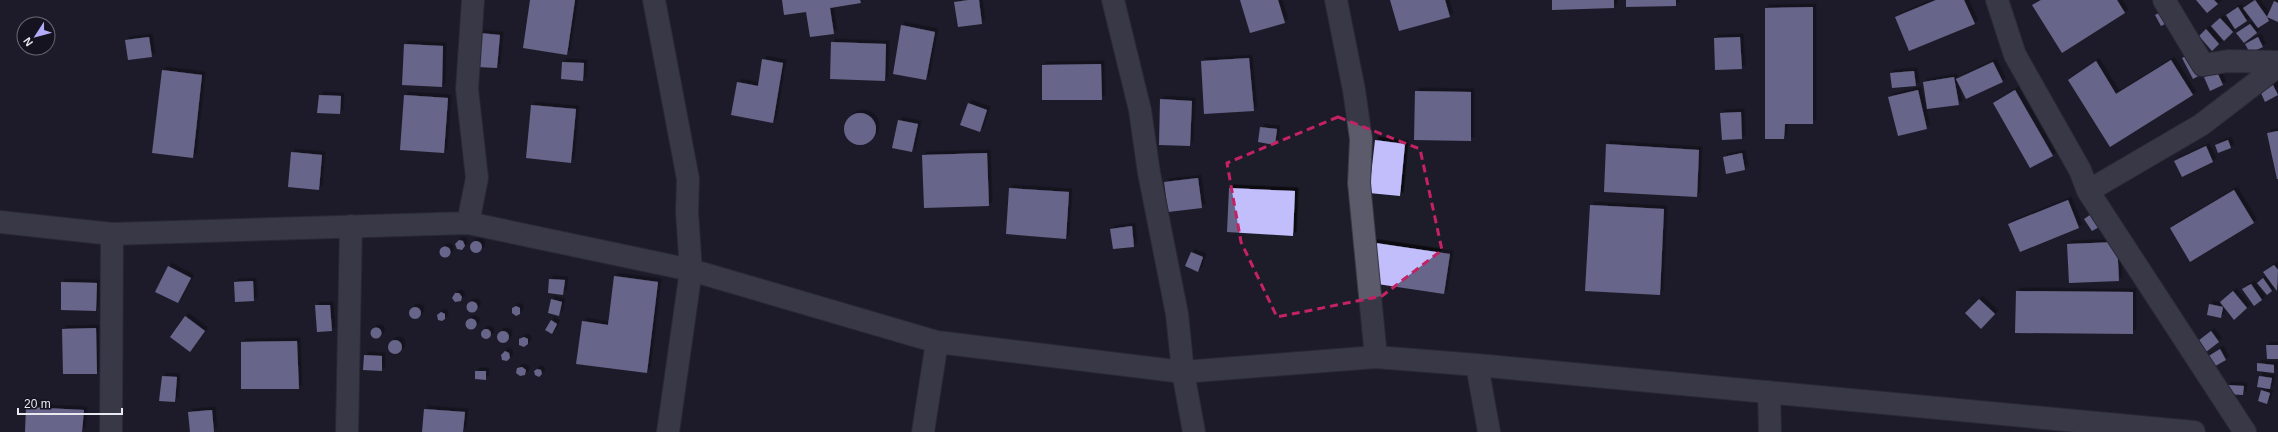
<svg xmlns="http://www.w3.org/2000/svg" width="2278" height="432" font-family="Arial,sans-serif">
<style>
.building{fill:#c2befc;filter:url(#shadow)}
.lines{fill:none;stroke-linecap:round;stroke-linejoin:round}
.minor-casing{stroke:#393842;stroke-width:24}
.minor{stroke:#5c5b6b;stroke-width:22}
.marked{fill:none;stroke:#c42263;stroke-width:3;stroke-dasharray:8 5;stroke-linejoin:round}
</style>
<defs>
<filter id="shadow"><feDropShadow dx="3.5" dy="-3.5" stdDeviation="0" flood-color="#0009"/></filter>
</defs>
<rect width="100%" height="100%" fill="#1d1c29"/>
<path class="building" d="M530 0H575L567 55 523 48Z
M782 0H860L861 3 830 8 834 34 810 37 806 12 784 15Z
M969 0H979L982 24 958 27 954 2Z
M1240 0H1278L1285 23 1250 33Z
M1390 0H1445L1450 17 1399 31Z
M1552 0H1614V8L1552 10Z
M1626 0H1676V6L1626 7Z
M1936 0H1964L1975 24 1909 51 1895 17Z
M2041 0H2117L2125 13 2062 53 2032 5Z
M2196 0H2214L2218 4 2207 13Z
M2255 0 2267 17 2274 1 2278 3V22L2267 17 2269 21 2258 28 2243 8Z
M1813 7V124H1785L1784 139H1765V8Z
M2171 7 2177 18 2161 26 2155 15Z
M2238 7 2247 21 2235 29 2226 15Z
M2220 18 2233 32 2224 41 2211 26Z
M2250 24 2257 33 2244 43 2236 33Z
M901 25 935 32 926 80 893 74Z
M2206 29 2219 44 2212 51 2199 36Z
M480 33 500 35 497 68 477 67Z
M149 37 152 57 128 60 125 40Z
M1740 37 1742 69 1715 70 1714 38Z
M2258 37 2263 47 2250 53 2245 44Z
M831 42 886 44 885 81 830 79Z
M404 44 443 46 442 87 402 85Z
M2200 48 2212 70 2204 76 2202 74 2193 79 2182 58Z
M1249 58 1254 111 1204 114 1201 61Z
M762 59 783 63 773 123 731 115 737 82 758 86Z
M2171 60 2193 95 2110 147 2068 80 2096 61 2116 94Z
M562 62 584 63 583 81 561 79Z
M1993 62 2003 82 1966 99 1956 79Z
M1101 64 1102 100H1042V65Z
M162 70 202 75 193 158 152 153Z
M1914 71 1916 86 1892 88 1890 73Z
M2217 72 2223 85 2210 91 2204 77Z
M1954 77 1959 105 1927 109 1923 82Z
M2273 85 2278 95 2265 102 2260 91Z
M1918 90 1927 129 1898 136 1888 97Z
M2015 90 2053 156 2030 168 1993 103Z
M1415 91 1471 92V141L1414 140Z
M319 95 341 96 340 114 317 113Z
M404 95 448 98 444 153 400 150Z
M1160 99 1192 101 1190 146 1159 145Z
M968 103 987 110 980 132 960 125Z
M531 105 576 109 571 163 526 158Z
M1741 112 1742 139 1722 140 1720 113Z
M844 129a16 16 0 1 1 32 0a16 16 0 1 1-32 0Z
M898 120 918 124 912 152 892 148Z
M1260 127 1277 129 1275 145 1258 142Z
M2278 131V179H2277L2267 133Z
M1375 140 1405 144 1400 196 1369 193Z
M2228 140 2231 148 2218 153 2215 145Z
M1606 144 1699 150 1697 197 1604 192Z
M2206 146 2213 162 2182 177 2174 161Z
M291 152 322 155 319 190 288 187Z
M987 153 989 206 924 208 922 155Z
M1742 153 1745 170 1726 174 1723 157Z
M1198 178 1202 208 1168 212 1164 182Z
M1009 188 1069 192 1066 239 1006 234Z
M1229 188 1295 191 1293 236 1227 232Z
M2234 190 2254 223 2190 262 2170 228Z
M2068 200 2079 228 2020 252 2008 224Z
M1590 205 1664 209 1660 295 1585 291Z
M2093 213 2101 226 2092 231 2084 219Z
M1132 226 1134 247 1113 249 1110 229Z
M459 240 463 241 465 246 462 250 457 249 455 244Z
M470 247a6 6 0 1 1 12 0a6 6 0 1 1-12 0Z
M1369 242 1450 254 1444 294 1364 282Z
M2117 242 2119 281 2069 283 2067 244Z
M439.5 252a5.5 5.5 0 1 1 11 0a5.5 5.5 0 1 1-11 0Z
M1191 252 1203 257 1198 272 1185 266Z
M2274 265 2278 270 2277 291 2263 272Z
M168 266 191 278 178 303 155 292Z
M614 276 658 282 647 373 576 364 582 321 608 325Z
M2263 278 2272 291 2267 295 2257 283Z
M549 279 565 280 563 295 548 293Z
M253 281 254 301 235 302 234 282Z
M61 282 97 283 96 311 61 310Z
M2251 284 2262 300 2254 306 2242 289Z
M2016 291 2133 292V334L2015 333Z
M2233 291 2247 308 2234 320 2220 302Z
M455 293H459L462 297 461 301 455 302 452 298Z
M551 299 562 302 559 316 548 313Z
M1979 299 1995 314 1981 329 1965 313Z
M466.5 307a5.5 5.5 0 1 1 11 0a5.5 5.5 0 1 1-11 0Z
M2209 304 2223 307 2221 318 2207 315Z
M315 305H330L332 331 317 332Z
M516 306 520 308V314L516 316 512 313V308Z
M409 313a6 6 0 1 1 12 0a6 6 0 1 1-12 0Z
M441 312 445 314V319L442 321 438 320 437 315Z
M185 316 205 331 190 352 170 337Z
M465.5 324a5.5 5.5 0 1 1 11 0a5.5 5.5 0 1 1-11 0Z
M551 320 557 324 552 334 545 330Z
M370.5 333a5.5 5.5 0 1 1 11 0a5.5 5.5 0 1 1-11 0Z
M96 328 97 374H63L62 329Z
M481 334a5 5 0 1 1 10 0a5 5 0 1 1-10 0Z
M2211 331 2219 342 2206 352 2198 341Z
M497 337a6 6 0 1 1 12 0a6 6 0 1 1-12 0Z
M524 337 528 339V344L524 347 519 345V339Z
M388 347a7 7 0 1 1 14 0a7 7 0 1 1-14 0Z
M297 341 299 389H241V342Z
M2266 345H2278V359H2267Z
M2220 349 2226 360 2210 369 2204 359Z
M505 351 509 353 510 358 507 361 502 360 501 355Z
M364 355 382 356V371L363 370Z
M2257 363 2274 365V373L2257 371Z
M522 367 526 370 525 375 520 376 516 373 517 368Z
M537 369 541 370 542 374 539 377 535 375 534 371Z
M475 371H486V380L475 379Z
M162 376 177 377 175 402 159 401Z
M2259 376 2272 378 2270 389 2257 387Z
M2227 385 2244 386 2243 395 2226 394Z
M2261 390 2270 393 2267 404 2258 401Z
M26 407 84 410 82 432H25Z
M424 409 465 412 463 432H422Z
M212 410 214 432H190L188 412Z"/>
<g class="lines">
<g class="minor-casing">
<path id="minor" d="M654 0 688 179 687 212 691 270 668 432
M1113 0 1140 110 1149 173 1177 314 1183 372 1194 432
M1336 0 1354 90 1361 139 1359 183 1376 357
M1997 0 2015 55 2080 170 2088 191 2245 432
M2164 0 2203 65 2228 61 2278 62
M2088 191 2201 125 2278 66
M0 222 112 234 468 223 691 270 937 342 1183 372 1376 357 1477 365 2194 432
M468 223 477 178 467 89 473 0
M1477 365 1489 432
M1769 392 1770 432
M111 432 112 234
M347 432 351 226
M923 432 937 342"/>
</g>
<use href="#minor" class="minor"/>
</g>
<path d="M0 0H2278V432H0ZM1338 117 1420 149 1442 250 1382 296 1277 317 1241 242 1227 163Z" fill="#1d1c29" fill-opacity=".55" fill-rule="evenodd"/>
<path class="marked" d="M1338 117 1420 149 1442 250 1382 296 1277 317 1241 242 1227 163Z"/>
<g transform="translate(36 36) rotate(234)"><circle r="19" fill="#14131f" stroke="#696973"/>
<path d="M0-3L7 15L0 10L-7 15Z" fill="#b3adf9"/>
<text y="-6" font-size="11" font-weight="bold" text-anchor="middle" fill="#e9e9f2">N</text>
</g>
<path d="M18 408v6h104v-6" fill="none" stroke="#e9e9f2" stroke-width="2"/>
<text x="24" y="408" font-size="12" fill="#e9e9f2" stroke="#14131f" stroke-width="3" paint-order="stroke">20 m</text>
</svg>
